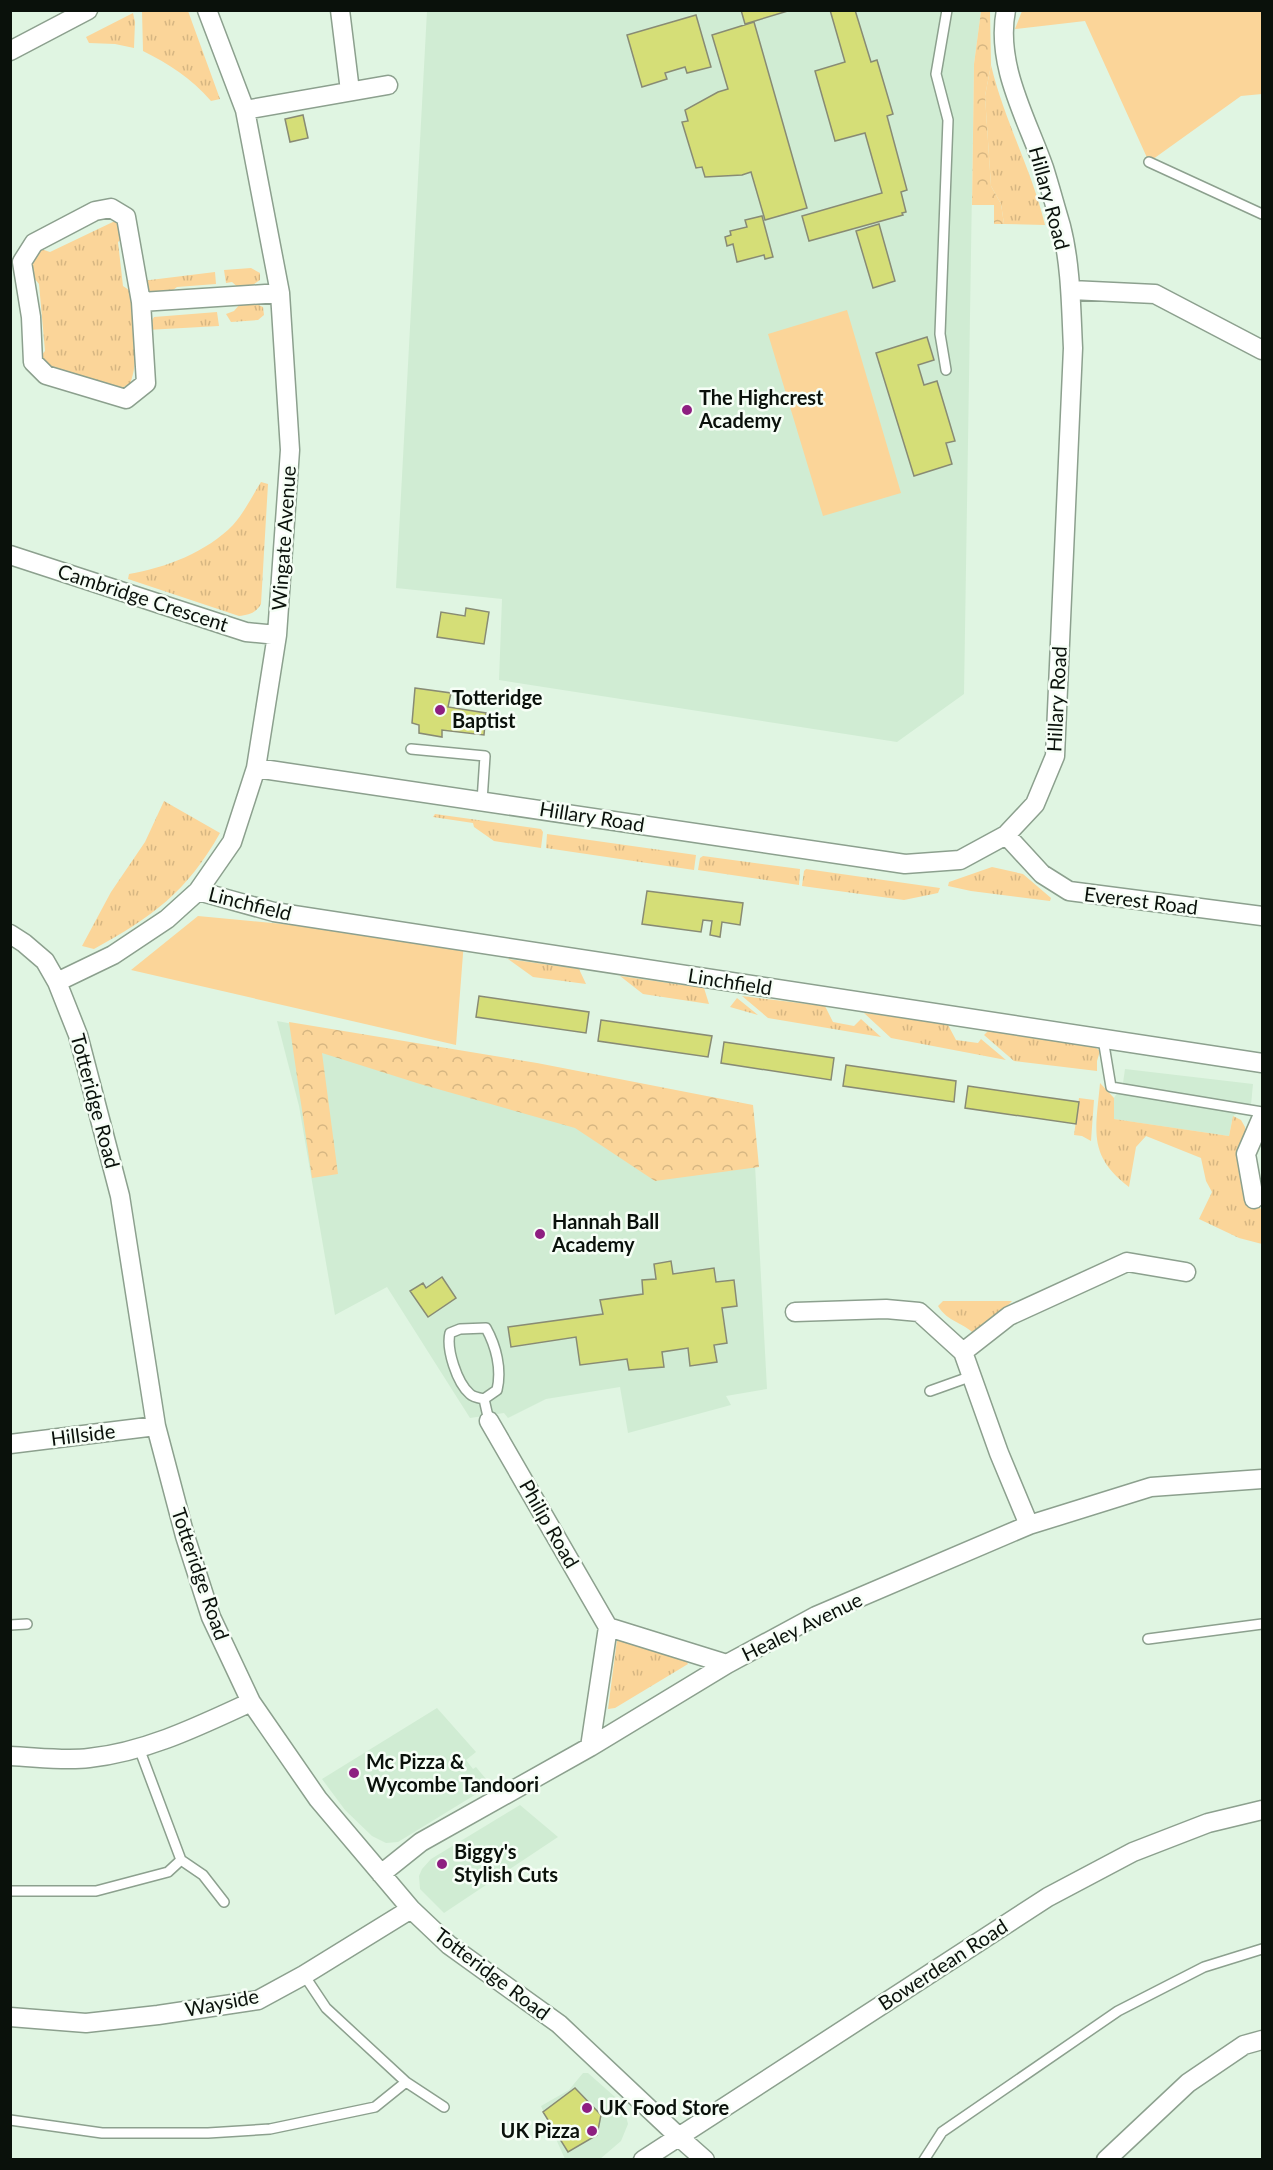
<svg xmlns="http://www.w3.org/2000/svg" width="1273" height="2170" font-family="Lato,sans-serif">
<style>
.built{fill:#d0ecd3}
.grass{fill:url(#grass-tufts)}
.forest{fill:url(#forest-crowns)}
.park{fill:#fbd599}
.building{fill:#d5de77;stroke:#888b74;stroke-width:1.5}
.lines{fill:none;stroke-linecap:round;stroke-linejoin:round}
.lane-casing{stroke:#8ca08e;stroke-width:12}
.street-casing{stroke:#8ca08e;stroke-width:21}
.lane{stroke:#fff;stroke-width:9}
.street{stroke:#fff;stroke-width:18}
.poi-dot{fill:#8e1f81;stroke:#f6fef6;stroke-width:2}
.labels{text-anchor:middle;stroke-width:5;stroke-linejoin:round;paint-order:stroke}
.street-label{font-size:20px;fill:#0a110b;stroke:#f6fef6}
.poi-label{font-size:20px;font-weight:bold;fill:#0a110b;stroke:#f6fef6;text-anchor:start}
</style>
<defs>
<pattern id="grass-tufts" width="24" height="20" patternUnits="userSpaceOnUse" patternTransform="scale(1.5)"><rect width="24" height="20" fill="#fbd599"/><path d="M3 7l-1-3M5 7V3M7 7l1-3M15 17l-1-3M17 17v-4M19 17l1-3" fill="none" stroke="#d6b682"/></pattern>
<pattern id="forest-crowns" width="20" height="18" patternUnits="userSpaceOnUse" patternTransform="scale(1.5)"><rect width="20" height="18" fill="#fbd599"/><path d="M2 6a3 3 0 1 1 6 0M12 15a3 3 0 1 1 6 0" fill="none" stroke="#d6b682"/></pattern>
</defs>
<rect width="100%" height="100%" fill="#e0f5e2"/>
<path class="built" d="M427 11H981L974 64 964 694 897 742 499 680 502 599 396 588Z
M277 1021 752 1109 767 1389 726 1396 731 1405 628 1433 620 1387 546 1399 508 1418 504 1413 470 1418 387 1287 335 1315 299 1106Z
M1125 1069 1253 1084 1251 1105 1233 1116 1229 1136 1113 1119 1114 1098 1123 1083Z
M437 1708 476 1752 466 1760 473 1769 476 1767 491 1785 398 1842 386 1843 372 1836 345 1810 322 1779Z
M520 1805 558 1837 444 1913 420 1889 419 1876 422 1869 431 1859Z
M583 2073H588L623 2104 628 2124 621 2141 600 2159H565L541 2106 569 2090Z"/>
<path class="grass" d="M142 11H188L220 99 211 101C191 78 169 64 143 51Z
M133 13 135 22 134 48 115 44 89 43 86 37Z
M991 65C1004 120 1032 170 1045 225L1004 224 1001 204 991 186 985 96Z
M117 220 126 235 118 242 123 286 132 292C134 319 140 359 130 384L115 391 55 376 39 358 45 351 39 284 30 273V261L41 249 50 252Z
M251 268 260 273V280L251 286 241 290 232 282 226 283 224 270Z
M215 272 216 284 177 287 168 294 157 296 148 290 142 281Z
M241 303 256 304 263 307 264 315 258 320 231 322 226 314 234 311Z
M217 312 219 326 147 330 154 317Z
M261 482 268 484 261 604C256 613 249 615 239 616L128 579 129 574C165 568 207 552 233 525 244 513 252 496 261 482Z
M164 801 220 833C187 892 152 917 94 949L82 946 111 892 145 842Z
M435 814 541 829 543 832 541 848 494 841 474 827 473 823 433 817Z
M547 834 696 855 694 870 546 848Z
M703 856 800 869 799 885 698 870 700 858Z
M992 867 1023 874 1051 898 1050 901 971 891 948 886 949 882Z
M806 869 940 888 938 893 904 900 802 886 804 871Z
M508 959 579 969 586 984 533 977Z
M620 976 704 988 709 1004 643 994Z
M742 996 825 1006 833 1022 854 1026 861 1019 881 1037 768 1018Z
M737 998 758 1015 730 1007Z
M864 1013 947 1023 956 1040 978 1043 981 1039 1006 1060 891 1038Z
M990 1029 1092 1045 1100 1051 1097 1061V1071L1014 1061 984 1035Z
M1100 1083 1114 1098V1119L1229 1136 1233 1116 1241 1120 1245 1127 1248 1179 1262 1212V1244L1239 1238 1199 1219 1212 1192 1206 1181 1201 1158 1146 1136 1136 1147 1129 1187C1087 1155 1096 1130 1100 1083Z
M1079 1098 1094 1100 1091 1141 1082 1136 1074 1135Z
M943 1301H1012L977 1337C966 1323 947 1322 938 1306Z
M617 1640H627L653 1651 685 1659 688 1664 615 1708 608 1709Z"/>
<path class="forest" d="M981 11H990L991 65 985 96 991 186 1001 204 1004 224H994V205H972L974 64Z
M289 1022 537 1063 753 1105 759 1167 655 1181 575 1128 420 1084 322 1053 338 1174 312 1178Z"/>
<path class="park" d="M1022 11H1262V94L1241 96 1149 162 1085 21 1015 29Z
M847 310 901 493 823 516 768 334Z
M198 916 464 941 456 1045 131 970Z"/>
<path class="building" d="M741 10H791L745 24Z
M830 10H855L871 62 877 60 893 114 887 116 907 190 901 192 906 212 902 213 903 215 809 241 802 216 882 193 865 133 835 141 815 71 845 62Z
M696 15 711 67 687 73 685 67 665 73 667 79 642 87 627 35Z
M754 22 807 208 765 220 751 172 742 175 705 177 702 167 696 168 682 122 688 121 685 110 718 92 728 89 712 35Z
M303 115 308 138 290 142 285 119Z
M762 216 773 257 765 259 764 255 737 262 733 244 727 246 725 237 731 235 730 231 747 227 745 220Z
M879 224 895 281 873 288 856 231Z
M927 337 934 360 918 365 924 385 937 381 955 441 946 443 952 464 914 476 876 353Z
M466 608 489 612 484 644 437 637 441 612 465 616Z
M415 688 451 693 448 707 486 713 484 735 442 730V737L419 733V725L412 723Z
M647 891 743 903 740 925 722 922 720 937 710 935 712 921 703 920 701 932 642 924Z
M479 996 589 1012 586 1033 476 1017Z
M601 1020 712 1036 708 1057 598 1041Z
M724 1042 834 1058 831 1080 721 1063Z
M846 1065 956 1081 954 1102 843 1086Z
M968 1086 1079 1102 1076 1124 965 1108Z
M671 1261 673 1274 714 1268 716 1282 734 1280 737 1306 722 1308 727 1343 714 1345 717 1362 690 1366 688 1348 662 1352 664 1367 629 1370 627 1359 580 1365 576 1337 511 1347 508 1327 603 1314 600 1300 643 1294 642 1280 656 1279 654 1264Z
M442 1277 456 1298 428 1317 410 1291 423 1283 426 1288Z
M575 2088 601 2115 597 2135 568 2152 543 2112Z"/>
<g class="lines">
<g class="lane-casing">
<path id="lane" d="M1149 162 1262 214
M946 370 940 334 948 120 936 74 947 10
M411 749 485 756 482 801
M1103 1039 1111 1087 1262 1112
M930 1391 972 1376
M484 1399C479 1398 473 1397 470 1394 457 1383 446 1349 450 1333L460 1329 486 1328C496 1346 502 1369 497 1390L484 1399 489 1421
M10 1625 27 1624
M1148 1639 1262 1624
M181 1860 203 1875 224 1902
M10 1891H96L168 1872 181 1860 139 1748
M406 2082 444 2107
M10 2120 102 2133H208L270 2129 375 2107 406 2082 326 2008 304 1975
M924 2160 942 2132 1118 2011 1204 1967 1262 1949"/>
</g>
<g class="street-casing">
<path id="street" d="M340 10 350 91
M10 51 88 10
M245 110 388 85
M1071 290 1155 294 1262 350
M141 302 126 217 111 208 95 211 34 243 22 262 31 317 33 362 46 375 126 399 146 383 141 302 280 293
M10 555 246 632 277 635
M256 768 905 864 960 860 1006 835 1035 804 1055 756 1073 348C1071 308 1071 265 1061 226 1055 206 1050 187 1044 168 1027 119 995 65 1006 10
M1006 835 1042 874 1069 891 1262 916
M198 891 274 912 1262 1063
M10 934 24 943 45 961 57 982 78 1035 120 1196 156 1426 185 1536 211 1617 251 1702 318 1799 411 1909 449 1945 559 2024 679 2137 705 2160
M57 982 113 955 167 919 198 891 232 842 256 768 277 635 290 450 280 293 245 110 207 10
M1254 1199 1246 1154 1262 1117
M795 1312 886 1309 919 1312 963 1352 999 1453 1029 1525
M963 1352 1009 1316 1127 1262 1186 1272
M489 1421 608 1627 727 1664
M10 1444 156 1426
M590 1747 608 1627
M10 1756C36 1757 64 1761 89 1758 146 1752 199 1726 251 1702
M381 1874 421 1842 590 1747 727 1664 816 1616 1029 1525 1151 1487 1262 1479
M10 2017 86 2023 158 2015 258 2000 304 1975 411 1909
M643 2160 1048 1897 1133 1852 1208 1823 1262 1810
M1106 2160 1188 2083 1244 2045 1262 2040"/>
</g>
<use href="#lane" class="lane"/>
<use href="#street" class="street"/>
</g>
<g class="poi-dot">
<circle cx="687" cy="410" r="6"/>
<circle cx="440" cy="710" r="6"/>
<circle cx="540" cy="1234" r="6"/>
<circle cx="354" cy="1773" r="6"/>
<circle cx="442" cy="1864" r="6"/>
<circle cx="587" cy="2108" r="6"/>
<circle cx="592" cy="2131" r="6"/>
</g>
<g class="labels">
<g class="street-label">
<text transform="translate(1049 198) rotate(75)" y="7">Hillary Road</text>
<text transform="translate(284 538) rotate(-86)" y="7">Wingate Avenue</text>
<text transform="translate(143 598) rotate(18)" y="7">Cambridge Crescent</text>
<text transform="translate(1057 699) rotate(-87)" y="7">Hillary Road</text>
<text transform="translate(592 817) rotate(9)" y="7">Hillary Road</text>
<text transform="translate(1141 901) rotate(7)" y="7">Everest Road</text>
<text transform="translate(250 904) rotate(14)" y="7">Linchfield</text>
<text transform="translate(730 982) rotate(9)" y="7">Linchfield</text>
<text transform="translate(95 1101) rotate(75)" y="7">Totteridge Road</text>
<text transform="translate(83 1435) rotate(-7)" y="7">Hillside</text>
<text transform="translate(549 1524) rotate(60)" y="7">Philip Road</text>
<text transform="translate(200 1574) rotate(71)" y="7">Totteridge Road</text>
<text transform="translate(802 1627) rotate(-26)" y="7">Healey Avenue</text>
<text transform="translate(943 1965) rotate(-33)" y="7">Bowerdean Road</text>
<text transform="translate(492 1974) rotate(37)" y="7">Totteridge Road</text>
<text transform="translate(222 2003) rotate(-11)" y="7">Wayside</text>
</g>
<g class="poi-label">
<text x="699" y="405">The Highcrest<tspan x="699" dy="23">Academy</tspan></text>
<text x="452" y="705">Totteridge<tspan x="452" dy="23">Baptist</tspan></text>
<text x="552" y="1229">Hannah Ball<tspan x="552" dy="23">Academy</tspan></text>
<text x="366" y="1769">Mc Pizza &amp;<tspan x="366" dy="23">Wycombe Tandoori</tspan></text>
<text x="454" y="1859">Biggy's<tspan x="454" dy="23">Stylish Cuts</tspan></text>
<text x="599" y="2115">UK Food Store</text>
<text x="580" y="2138" text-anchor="end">UK Pizza</text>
</g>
</g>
<rect width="1273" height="2170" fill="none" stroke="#0a110b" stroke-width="24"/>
</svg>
